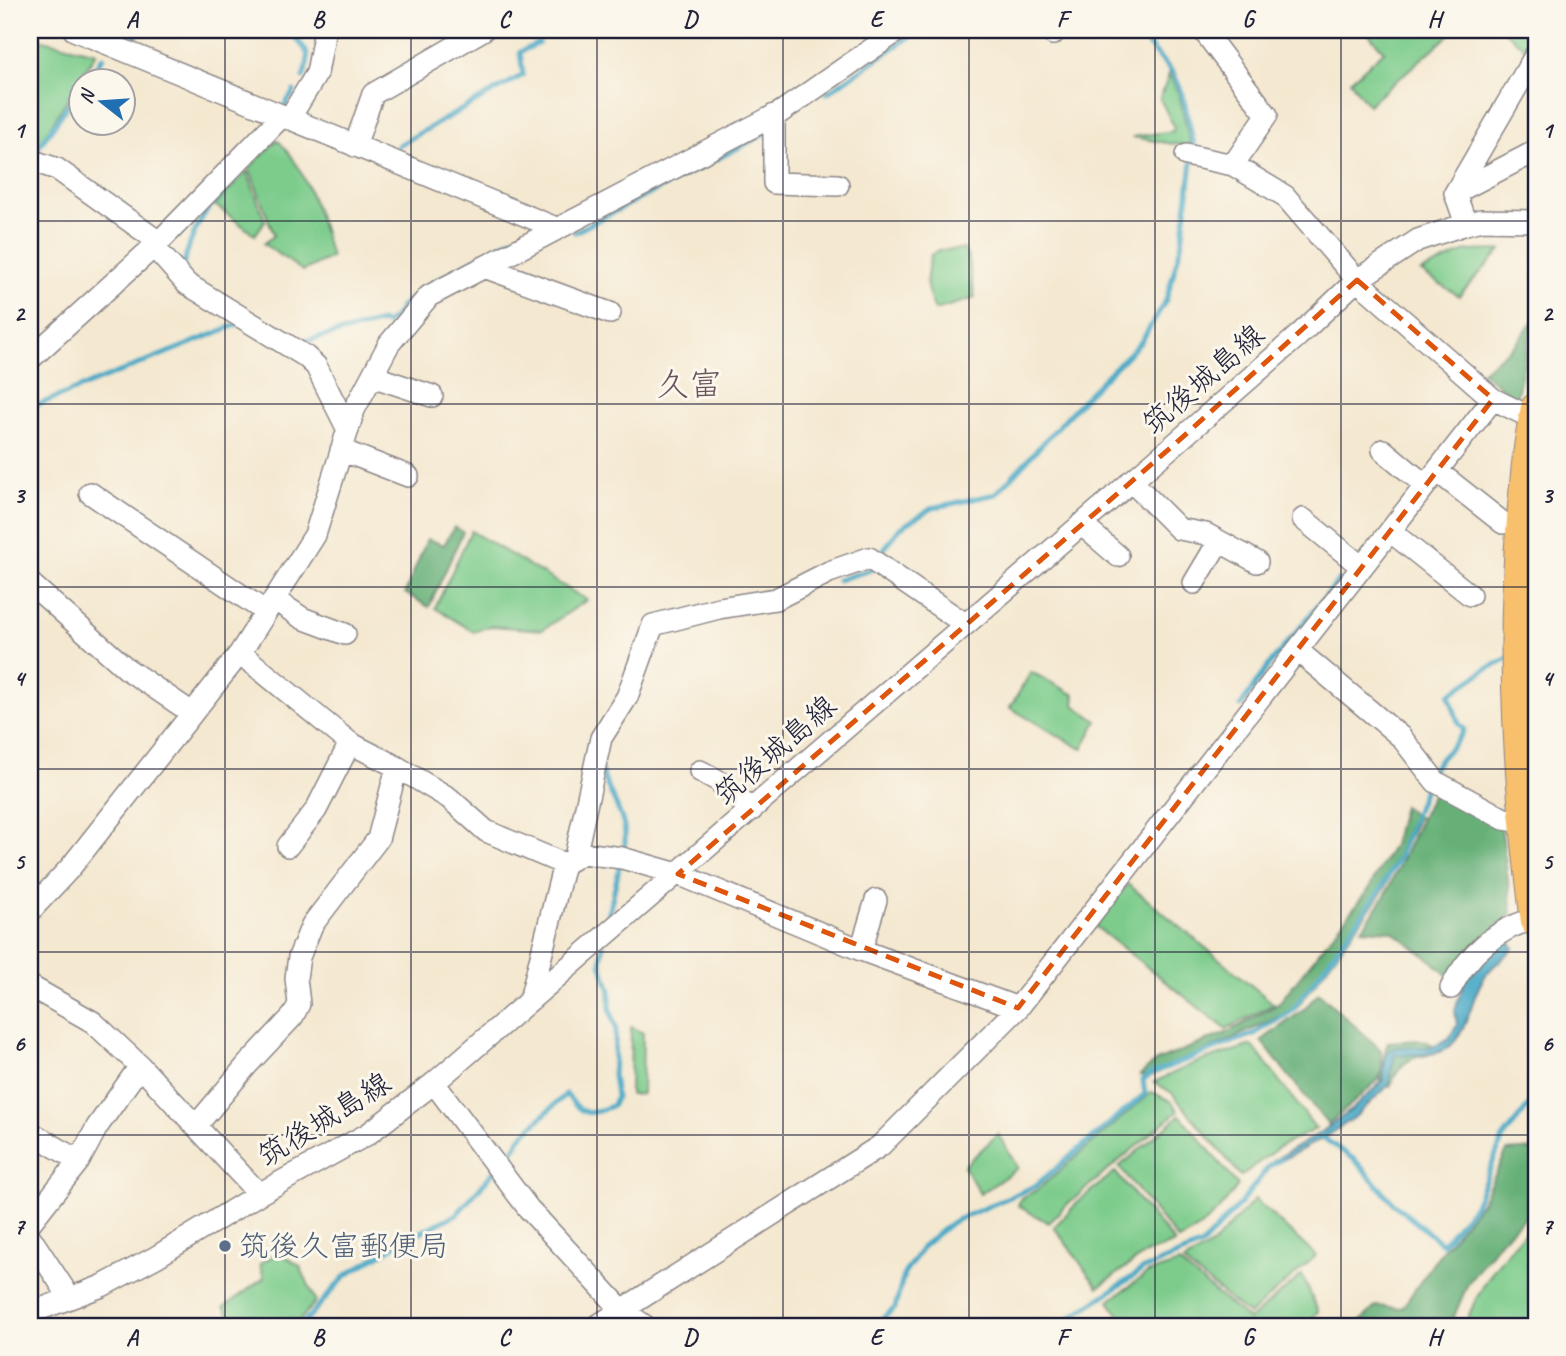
<svg xmlns="http://www.w3.org/2000/svg" width="1566" height="1356" font-family="Caveat,'Klee One',sans-serif">
<style>
.green{fill:#7dcc8c;stroke:#507764;stroke-width:2}
.forest{fill:#66b078;stroke:#44695a;stroke-width:2}
.water{fill:#47a9c6;stroke:#346680;stroke-width:2}
.lines{fill:none;stroke-linecap:round;stroke-linejoin:round}
.stream{stroke:#47a9c6;stroke-width:5}
.minor-casing{stroke:#8b8586;stroke-width:24}
.highway-casing{stroke:#8b8586;stroke-width:32}
.minor{stroke:#fff;stroke-width:21}
.highway{stroke:#f8bf6c;stroke-width:30}
.marked{fill:none;stroke:#de560e;stroke-width:5;stroke-dasharray:14 9;stroke-linejoin:round}
.grid{fill:none;stroke:#22223b;stroke-width:2;stroke-opacity:0.55}
.service-dot{fill:#5c6f8a;stroke:#fbf7ec;stroke-width:2.5}
.labels{text-anchor:middle;stroke-width:6;stroke-linejoin:round;paint-order:stroke}
.street-label{font-size:30px;fill:#22223b;stroke:#fbf7ec}
.service-label{font-size:30px;fill:#4e5e75;stroke:#fbf7ec;text-anchor:start}
.quarter-label{font-size:33px;fill:#69545a;stroke:#fbf7ec}
.neatline{fill:none;stroke:#22223b;stroke-width:2.5}
.grid-label{font-size:23px;text-anchor:middle;font-weight:bold;fill:#22223b}
</style>
<rect width="100%" height="100%" fill="#fbf7ec"/>
<filter id="ink" filterUnits="userSpaceOnUse"><feTurbulence type="fractalNoise" baseFrequency=".0143" numOctaves="2"/><feDisplacementMap in="SourceGraphic" scale="14" xChannelSelector="R" yChannelSelector="G"/><feConvolveMatrix kernelMatrix="1 2 1 2 8 2 1 2 1" color-interpolation-filters="sRGB"/></filter>
<filter id="wash" filterUnits="userSpaceOnUse"><feTurbulence type="fractalNoise" baseFrequency=".00686" numOctaves="4" result="noise"/><feDisplacementMap in="SourceGraphic" scale="28" xChannelSelector="R" yChannelSelector="G"/><feGaussianBlur stdDeviation="1.57" result="paint"/><feColorMatrix in="noise" values="0 0 0 0 0 0 0 0 0 0 0 0 0 0 0 0 0 1.4 0 .05"/><feComposite in="paint" operator="in"/></filter>
<g filter="url(#wash)">
<rect width="100%" height="100%" fill="#f4e8d0"/>
<path class="green" d="M1365 30H1455L1368 105 1350 81 1384 51Z
M1503 30H1536V38L1528 51Z
M30 37 96 53 34 153H30Z
M1169 74 1179 94 1191 147 1132 137 1173 131 1174 127 1160 99Z
M277 140C305 163 321 223 331 257L303 271 264 244 274 235 249 168Z
M247 171 265 221 255 235 215 205Z
M964 249 968 258 975 298 935 310C924 287 925 279 931 255L939 250Z
M1501 250 1459 296 1421 272 1466 251Z
M471 531 587 600 542 630 490 626 474 632 435 608Z
M1031 672 1075 695 1074 705 1097 721 1082 749 1010 708Z
M1128 884 1274 1004 1226 1029 1095 926Z
M631 1027 643 1033 642 1094 630 1095Z
M1252 1045 1316 1129 1279 1147 1241 1176 1172 1093 1154 1082 1195 1063Z
M1152 1092 1171 1101 1178 1111 1063 1208 1049 1223 1018 1206 1021 1198 1037 1190Z
M1180 1115 1238 1185C1224 1206 1201 1231 1178 1240L1119 1167Z
M998 1134 1018 1168 980 1194 964 1166Z
M1115 1172 1175 1243 1145 1254 1098 1287 1054 1227 1080 1200Z
M1255 1199 1316 1256 1249 1315 1183 1262 1213 1244Z
M1536 1220V1326H1465C1480 1281 1505 1254 1536 1220Z
M278 1253 300 1266 316 1301 295 1326H237L224 1307 264 1278 260 1264Z
M1179 1263 1249 1320 1302 1275 1318 1311 1307 1326H1126L1109 1301 1148 1273Z"/>
<path class="forest" d="M1533 321 1516 399 1481 372 1515 345Z
M454 527 463 532 429 607 405 593 427 539 444 545Z
M1436 786 1501 824 1512 914 1479 941 1448 976 1432 961 1392 931 1362 929 1385 896Z
M1403 806 1418 817 1383 891 1296 1009 1149 1077 1140 1075 1156 1061 1226 1033 1278 1004 1368 890 1393 845Z
M1319 993 1381 1050 1382 1072 1377 1081 1328 1125 1261 1041 1303 1010Z
M1421 1040 1432 1044 1428 1055C1405 1058 1399 1066 1390 1087L1380 1081C1385 1068 1382 1055 1388 1042Z
M1536 1149V1207L1501 1240 1468 1283 1450 1326H1356L1376 1306 1402 1308 1443 1249 1481 1203 1507 1151Z"/>
<path class="water" d="M1507 940 1514 948C1505 957 1493 965 1486 975 1468 997 1470 1042 1439 1052 1426 1056 1408 1054 1395 1055L1388 1086 1354 1118 1329 1135 1275 1164 1274 1160C1320 1134 1347 1118 1384 1079L1385 1058 1389 1050 1399 1047H1433L1449 1038 1457 1025 1455 1010 1464 982 1480 962Z"/>
<g class="lines">
<path class="stream" d="M288 30C305 49 314 51 303 77
M1135 30 1173 73 1182 92 1194 144 1193 153
M133 41 139 30
M86 80 103 57
M827 93 920 30
M284 110 285 105 294 91
M396 150 399 145 523 75 520 52 539 43
M34 154 80 88
M575 232 769 132
M185 270 183 266C192 233 200 215 224 191
M432 283 514 238
M295 341 301 342 382 322 386 324 399 313 401 306 422 291
M30 408 241 323
M878 557 900 528 932 508 996 494 1089 393 1141 342 1166 300 1170 286 1182 242 1192 162
M838 580 870 570 873 565
M1241 706 1265 670 1338 581
M1433 769C1441 754 1458 745 1464 729L1459 724 1449 695 1485 670 1508 658
M602 772C611 802 632 821 623 854
M606 926 620 864
M1322 1137 1355 1160 1394 1204 1442 1244 1475 1205 1503 1138 1533 1100
M502 1164 508 1159 521 1137 566 1094C583 1116 588 1117 613 1105L616 1097 613 1075 616 1028 610 1008V990L601 964 603 946
M301 1326 345 1276 399 1243 457 1214 495 1170
M873 1326 895 1308 904 1274 924 1245 952 1222 1035 1186 1145 1094 1143 1080 1150 1074 1254 1034 1292 1011 1381 889 1399 857 1427 781
M1062 1326 1070 1318 1144 1269 1202 1245 1241 1203 1269 1166 1281 1159"/>
</g>
</g>
<g filter="url(#ink)">
<g class="lines">
<g class="minor-casing">
<path id="minor" d="M74 30 556 228
M1051 30 1053 34
M1203 30 1267 115 1233 165
M774 115V183L838 185
M289 119 317 73 325 30
M355 146 373 94 483 30
M1186 155 1233 165 1285 196 1357 280 1493 399 1534 419
M30 160 57 169 159 242
M1455 193 1536 151
M1466 224 1455 193 1536 54
M154 247 187 284 305 356 316 366 348 430
M484 267 610 313
M30 359 159 242 282 116
M372 376 432 396
M341 450 408 476
M1383 450 1425 485
M1437 471 1503 523
M1131 481 1179 529 1206 534 1257 562
M90 493 266 612
M1303 519 1362 567
M1081 524 1118 556
M1390 531 1470 595
M30 583 127 669 192 713
M1194 583 1219 541
M274 599 302 618 345 634
M1297 650 1401 737 1436 782 1504 819 1524 822
M240 653 350 743 397 767 449 798 486 831 564 864
M700 771 717 780 752 810
M288 846 316 810 350 743
M575 857 601 738 627 697 653 625 719 608 776 599 829 572 869 558 965 624
M30 911 70 868 240 653 315 535 354 410 389 344 429 296 781 112 899 30
M861 950 876 900
M30 986 93 1022 140 1066 259 1194
M1451 988C1467 955 1499 926 1536 919
M530 1000 564 864 583 853 622 858 678 874 861 950 1018 1008
M434 1083 528 1208 621 1309 645 1326
M196 1126 247 1065 293 1016 299 1004 296 978 299 957 312 925 378 839 397 767
M30 1132 79 1161
M30 1223 79 1161 97 1127 140 1066
M30 1237 70 1298
M30 1313 102 1286 156 1257 259 1194 368 1134 434 1083 1176 443 1299 335 1357 280 1418 240 1466 224 1481 220 1536 221
M597 1326 880 1146 1018 1008 1493 399"/>
</g>
<g class="highway-casing">
<path id="highway" d="M1536 408C1528 444 1525 482 1522 519 1510 653 1519 788 1536 922"/>
</g>
<use href="#minor" class="minor"/>
<use href="#highway" class="highway"/>
</g>
</g>
<path class="marked" d="M1357 280 1493 399 1018 1008 678 874 1176 443Z"/>
<path class="grid" d="M225 30V1326M411 30V1326M597 30V1326M783 30V1326M969 30V1326M1155 30V1326M1341 30V1326M30 221H1536M30 404H1536M30 587H1536M30 769H1536M30 952H1536M30 1135H1536"/>
<circle class="service-dot" cx="225" cy="1246" r="7"/>
<g class="labels">
<g class="street-label">
<text transform="translate(1203 379) rotate(-41)" y="10">筑後城島線</text>
<text transform="translate(775 750) rotate(-41)" y="10">筑後城島線</text>
<text transform="translate(324 1119) rotate(-32)" y="10">筑後城島線</text>
</g>
<g class="service-label">
<text x="239" y="1256">筑後久富郵便局</text>
</g>
<g class="quarter-label">
<text x="689" y="395">久富</text>
</g>
</g>
<rect width="1566" height="1356" fill="none" stroke="#fbf7ec" stroke-width="77"/>
<g transform="translate(102 102) rotate(287)"><circle r="33" fill="#fbf7ec" stroke="#a4a2a5" stroke-width="2"/>
<path d="M0-5L12 26L0 18L-12 26Z" fill="#1f6fb2"/>
<text y="-10" font-size="19" font-weight="bold" text-anchor="middle" fill="#22223b">N</text>
</g>
<rect x="38" y="38" width="1490" height="1280" class="neatline"/>
<g class="grid-label">
<text x="132" y="27">A</text>
<text x="318" y="27">B</text>
<text x="504" y="27">C</text>
<text x="690" y="27">D</text>
<text x="876" y="27">E</text>
<text x="1062" y="27">F</text>
<text x="1248" y="27">G</text>
<text x="1434" y="27">H</text>
<text x="19" y="138">1</text>
<text x="1547" y="138">1</text>
<text x="19" y="321">2</text>
<text x="1547" y="321">2</text>
<text x="19" y="503">3</text>
<text x="1547" y="503">3</text>
<text x="19" y="686">4</text>
<text x="1547" y="686">4</text>
<text x="19" y="869">5</text>
<text x="1547" y="869">5</text>
<text x="19" y="1051">6</text>
<text x="1547" y="1051">6</text>
<text x="19" y="1234">7</text>
<text x="1547" y="1234">7</text>
<text x="132" y="1345">A</text>
<text x="318" y="1345">B</text>
<text x="504" y="1345">C</text>
<text x="690" y="1345">D</text>
<text x="876" y="1345">E</text>
<text x="1062" y="1345">F</text>
<text x="1248" y="1345">G</text>
<text x="1434" y="1345">H</text>
</g>
</svg>
